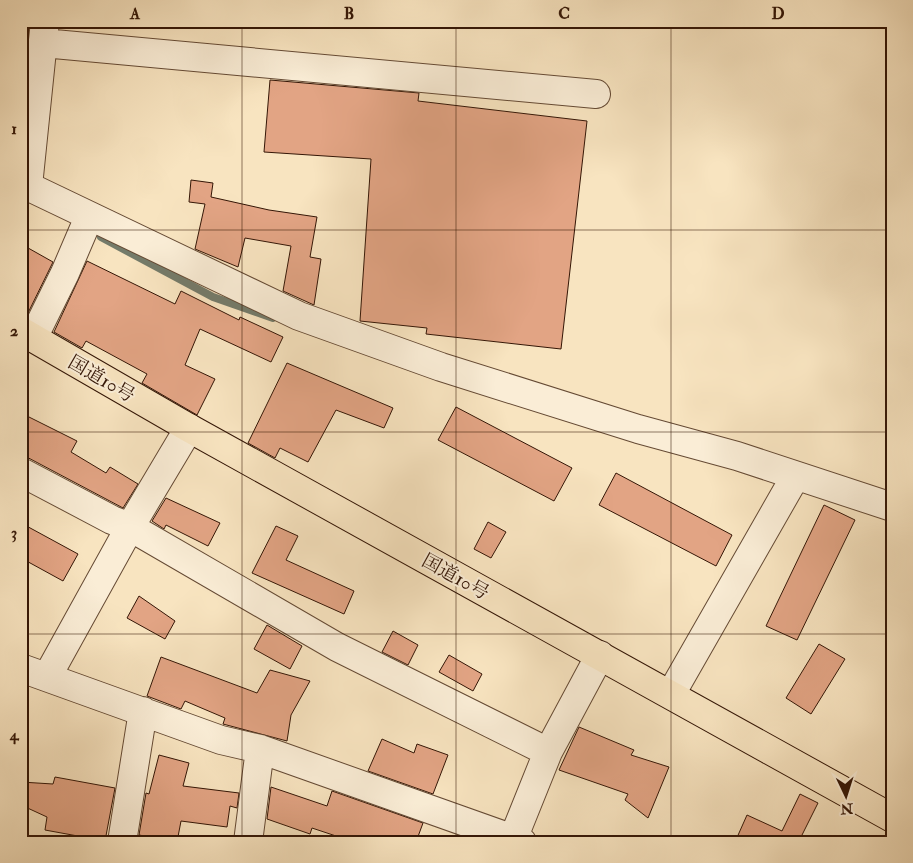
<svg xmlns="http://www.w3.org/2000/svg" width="913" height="863" font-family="'IM FELL Double Pica','Noto Serif JP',serif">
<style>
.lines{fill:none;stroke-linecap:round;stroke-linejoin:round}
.stream{stroke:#747b6a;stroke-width:8}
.building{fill:#e2a484;stroke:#341606}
.minor-casing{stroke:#654a34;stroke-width:30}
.highway-casing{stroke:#341606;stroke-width:30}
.minor{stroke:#faedd6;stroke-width:28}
.highway{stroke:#f8e4c0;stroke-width:28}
.grid{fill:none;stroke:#341606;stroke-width:1;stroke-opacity:0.55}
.labels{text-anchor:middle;stroke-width:4;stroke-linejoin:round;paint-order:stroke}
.street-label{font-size:19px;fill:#341606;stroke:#faedd6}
.neatline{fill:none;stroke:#341606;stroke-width:2}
.grid-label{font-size:16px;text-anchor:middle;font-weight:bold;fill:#341606}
</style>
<rect width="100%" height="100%" fill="#f8e4c0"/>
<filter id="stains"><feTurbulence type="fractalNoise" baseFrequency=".004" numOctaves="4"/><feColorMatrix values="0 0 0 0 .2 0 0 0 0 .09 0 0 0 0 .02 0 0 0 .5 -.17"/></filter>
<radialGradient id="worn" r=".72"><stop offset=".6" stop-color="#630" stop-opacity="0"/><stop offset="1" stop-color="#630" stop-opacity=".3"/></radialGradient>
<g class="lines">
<path class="stream" d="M101 237 213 297 273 318"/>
</g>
<path class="building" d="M270 80 419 93 418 101 587 121 561 349 426 334 427 328 360 321 371 159 264 152Z
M191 180 213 183 211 197 269 210 317 217 310 257 321 259 314 305 283 291 291 246 245 238 238 267 195 249 205 204 189 202Z
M21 244 53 262 26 317 21 315Z
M87 261 175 304 181 291 239 320 240 317 283 337 271 362 200 329 185 365 215 379 197 415 142 383 147 374 86 341 82 348 54 332Z
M287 363 393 408 384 428 336 410 308 462 280 448 275 458 248 443Z
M456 407 572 468 554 501 438 440Z
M21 413 77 441 71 452 106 473 110 467 138 484 123 508 21 454Z
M616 473 732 535 716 566 599 505Z
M166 498 220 523 208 546 166 525 164 529 152 521Z
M824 505 855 520 797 640 766 626Z
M488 522 506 532 491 558 474 549Z
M21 523 78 554 63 581 21 558Z
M276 526 298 536 286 560 354 591 344 614 252 573Z
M139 596 175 621 165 639 127 618Z
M267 625 302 646 290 669 254 649Z
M393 631 418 645 408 665 382 652Z
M819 644 845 659 811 714 786 698Z
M449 655 482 674 473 691 439 672Z
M161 657 257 693 270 670 310 681 291 715 287 741 223 724 225 718 185 701 181 709 147 696Z
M579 727 634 750 631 755 669 767 648 818 625 800 628 794 559 770Z
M382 739 414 753 417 744 448 755 433 794 368 771Z
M159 755 189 763 183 786 239 793 237 808 230 806 227 827 181 821 177 842 139 835 146 793 149 794Z
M55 777 115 788 105 841 45 830 47 817 21 805V782L53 784Z
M271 787 327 806 332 791 423 823 416 842H354L312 828 310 834 267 819Z
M800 794 818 803 800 839 805 842H735L747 815 782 831Z"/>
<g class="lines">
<g class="minor-casing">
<path id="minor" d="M43 43 596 94
M21 183 299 316 441 367 638 429 737 456 892 507
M28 186 45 21
M33 338 65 273 89 217
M21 472 112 520 130 527 337 647 548 752
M21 668 221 740 260 749 522 842
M47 677 130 527 189 428
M671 694 795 477
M513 839 548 752 600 655
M122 842 143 711
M248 842 260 749"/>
</g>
<g class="highway-casing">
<path id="highway" d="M21 331 189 428 892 818"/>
</g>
<use href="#minor" class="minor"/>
<use href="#highway" class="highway"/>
</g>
<path class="grid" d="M242 21V842M456 21V842M671 21V842M21 230H892M21 432H892M21 634H892"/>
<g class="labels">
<g class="street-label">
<text transform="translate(102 378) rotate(30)" y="7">国道10号</text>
<text transform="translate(456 576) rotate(29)" y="7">国道10号</text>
</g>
</g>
<rect width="913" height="863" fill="none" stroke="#f8e4c0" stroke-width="55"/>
<g transform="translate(846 796) rotate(176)" stroke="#faedd6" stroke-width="4" paint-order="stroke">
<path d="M0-4L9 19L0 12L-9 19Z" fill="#341606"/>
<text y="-8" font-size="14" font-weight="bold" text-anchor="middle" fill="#341606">N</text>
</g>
<rect x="28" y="28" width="858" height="808" class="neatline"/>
<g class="grid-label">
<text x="135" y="19">A</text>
<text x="349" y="19">B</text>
<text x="564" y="19">C</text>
<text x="778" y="19">D</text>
<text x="14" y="134">1</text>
<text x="14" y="336">2</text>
<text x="14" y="538">3</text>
<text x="14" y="740">4</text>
</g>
<rect width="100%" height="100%" filter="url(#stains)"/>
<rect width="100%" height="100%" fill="url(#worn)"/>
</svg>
